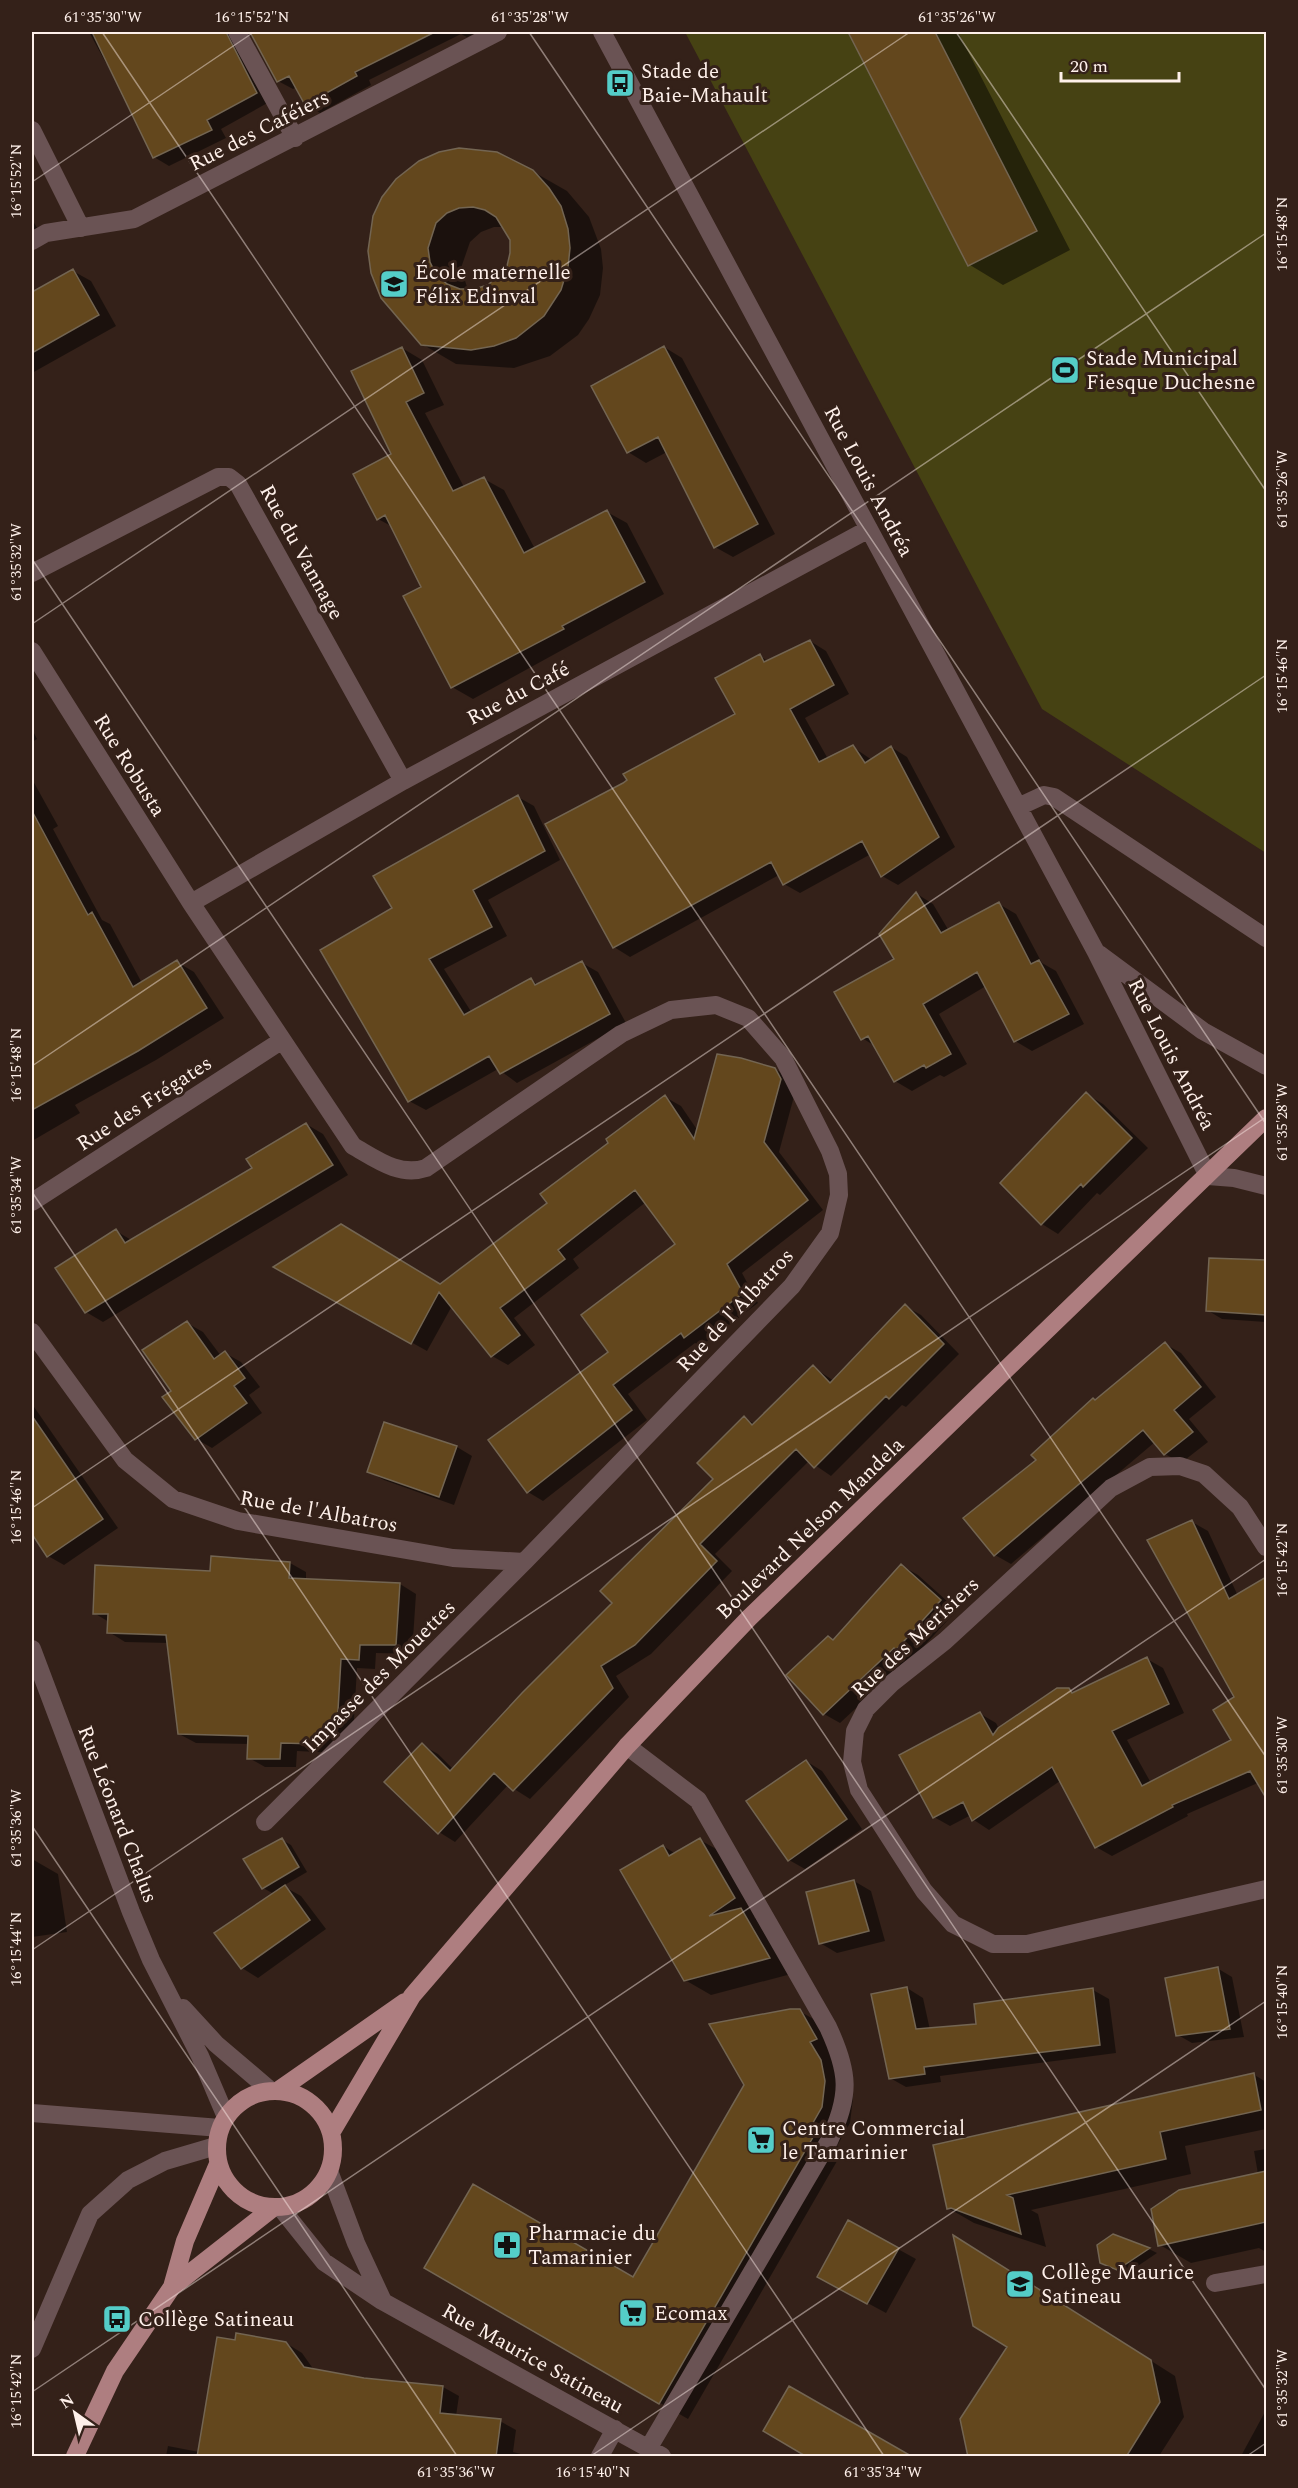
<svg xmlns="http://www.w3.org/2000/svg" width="1298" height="2488" font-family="Spectral,serif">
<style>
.green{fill:#464213}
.shadow{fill:#0007;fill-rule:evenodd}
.building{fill:#63471d;stroke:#736552;stroke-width:1.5;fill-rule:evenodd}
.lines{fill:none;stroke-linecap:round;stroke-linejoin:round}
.minor{stroke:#6a5354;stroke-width:18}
.major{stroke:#ae7e80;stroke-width:18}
.ticks{fill:none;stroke:#fef0ea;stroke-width:1.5;stroke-opacity:0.45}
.labels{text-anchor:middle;stroke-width:6;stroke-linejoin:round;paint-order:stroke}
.poi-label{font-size:21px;fill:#fef0ea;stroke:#342119;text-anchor:start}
.street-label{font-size:21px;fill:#fef0ea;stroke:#342119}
.neatline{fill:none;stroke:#fef0ea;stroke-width:2}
.ticks-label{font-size:15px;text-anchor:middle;fill:#fef0ea}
</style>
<rect width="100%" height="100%" fill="#342119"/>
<path class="green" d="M685 32H1266V853L1042 709Z"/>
<path class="shadow" d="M89 32H245L271 101 221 129 226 138 169 166 154 157 111 67 106 63Z
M251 32H478L467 37 461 34 369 80 371 85 320 113 306 104 297 87 293 89 278 81Z
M850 32H958L1070 250 1003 285 970 265Z
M532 171 567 191 589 217 601 249 603 268 600 295 589 319 578 335 550 356 514 368 456 364 422 344 391 311 378 291 372 224ZM494 227H504L512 239 508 266 488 286 468 290 461 268 470 242 481 232Z
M32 219 37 228 32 231Z
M73 271 91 281 116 326 32 373V294Z
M664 347 682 358 775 534 733 557 715 547 667 452 646 463 628 452 593 386Z
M402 348 422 360 444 405 425 413 464 487 484 479 504 490 535 549 607 512 627 523 664 594 473 699 452 687 423 587 393 527 378 519 393 455Z
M810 641 826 651 849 694 805 718 828 759 853 747 872 760 891 747 907 757 955 847 898 885 882 876 871 854 800 893 784 884 779 875 630 957 614 947 624 785 737 714 760 656 769 662Z
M32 729 37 739 32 742Z
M32 779 58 826 53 829 102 920 110 924 142 983 177 962 194 972 224 1018 156 1060 75 1105 80 1113 32 1141Z
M518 797 534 806 560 860 488 900 507 936 444 969 472 1013 531 980 539 985 582 963 598 972 626 1023 517 1083 498 1069 426 1110 409 1101 394 909Z
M917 894 933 904 949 931 999 904 1016 914 1042 963 1056 971 1084 1024 1032 1051 1015 1041 986 986 939 1014 967 1064 944 1077 940 1075 912 1091 895 1081 875 1046 862 1038 896 959Z
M775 1069 791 1079 796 1089 779 1152 823 1210 742 1273 758 1303 701 1346 695 1343 628 1394 647 1420 543 1501 528 1492 677 1244 646 1202 573 1259 579 1268 514 1318 535 1345 508 1365 492 1356 452 1306 427 1351 276 1267 441 1286 549 1204 611 1143 665 1097 681 1106 698 1131Z
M1086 1094 1103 1104 1148 1148 1100 1195 1097 1193 1058 1234 1042 1224 1002 1183Z
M306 1124 323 1134 348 1175 103 1322 86 1312 116 1231 133 1241 254 1169Z
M1210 1259 1266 1262V1322L1222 1319 1207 1310Z
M905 1306 921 1315 959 1354 906 1407 902 1405 831 1476 809 1461 715 1554 732 1571 651 1654 616 1676 629 1697 530 1799 508 1785 455 1842 439 1832 422 1745 438 1754 454 1770 614 1603 715 1479 744 1418 755 1424 813 1367 834 1381Z
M187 1323 203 1332 221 1356 225 1353 241 1362 260 1387 249 1395 262 1413 212 1448 196 1439 165 1397 174 1391Z
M1165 1344 1181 1353 1216 1397 1189 1419 1208 1442 1181 1463 1165 1454 1155 1442 1011 1564 995 1555 1038 1460 1095 1401Z
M32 1404 118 1528 64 1565 48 1556 32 1531Z
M385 1424 457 1447 472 1456 454 1505 384 1480 369 1472Z
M1192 1522 1208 1531 1238 1596 1261 1582 1266 1585V1792L1260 1782 1187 1814 1188 1816 1112 1856 1096 1847 1060 1781 989 1830 974 1820 971 1815 950 1826 934 1817 979 1713 996 1723 999 1729 1069 1690 1075 1693 1147 1659 1163 1668 1184 1713 1127 1740 1151 1783 1233 1740 1236 1697Z
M290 1563 306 1572V1580L400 1584 416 1594 412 1654 376 1653 375 1669 357 1668 353 1737 336 1753 297 1751 296 1767H265L249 1758V1744L196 1743 179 1734 169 1643 125 1642 109 1632V1622L94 1613 212 1572Z
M902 1566 918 1575 957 1610 913 1658 911 1657 840 1723 824 1714 834 1641Z
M806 1761 822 1771 862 1829 805 1869 789 1860Z
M282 1840 291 1845 307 1872 283 1886 301 1896 326 1929 258 1978 242 1968 274 1894 263 1888Z
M700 1840 727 1855 760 1913 754 1917 767 1925 795 1973 711 1995 685 1980 663 1846 676 1854Z
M32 1859 58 1874 67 1932 32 1937Z
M854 1881 871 1891 885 1941 837 1953 820 1943Z
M1217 1968 1232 1977 1244 2037 1192 2043 1178 2035Z
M907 1988 923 1998 930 2030 978 2025 1093 1990 1109 1999 1116 2053 940 2076 941 2082 906 2087 890 2078Z
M799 2011 828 2027 853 2098 850 2123 837 2146 844 2149 688 2419 426 2268 634 2279Z
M1253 2074 1266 2082V2129L1185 2146 1191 2174 1031 2210 1038 2214 1046 2247 974 2223 948 2208Z
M1266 2149V2252L1259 2248 1191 2263 1160 2245 1258 2174 1254 2151Z
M849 2222 916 2259 886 2313 836 2286Z
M1113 2236 1149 2249 1157 2253 1126 2274 1110 2268 1101 2262Z
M978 2251 1175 2376 1184 2417 1159 2456H970L1009 2346Z
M236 2341 286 2343 302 2353 314 2370 364 2379 443 2387 459 2396 456 2416 500 2421 516 2430 513 2452 528 2456H166L168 2446 199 2452Z
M1266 2410V2456H1241Z"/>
<path class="building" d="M92 32H226L257 93 207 120 212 130 153 158Z
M250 32H435L355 72 357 76 305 105 289 76 277 82Z
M848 32H935L1037 231 968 266Z
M459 148 497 152 533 170 549 188 561 206 568 229 570 248 568 267 561 290 544 316 516 338 494 346 471 350 421 345 381 298 371 273 368 251 373 216 382 197 396 179 419 161 439 152ZM473 207 485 210 496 217 510 240V253L507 266 488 285 474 289H460L447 284 436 274 430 262 428 248 436 223 447 213 459 208Z
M73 269 99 315 32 353V292Z
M664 346 758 524 714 548 658 437 627 453 591 386Z
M402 347 424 393 406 402 453 491 484 477 524 553 607 510 645 582 562 626 564 629 451 688 403 596 421 587 385 515 377 520 353 474 391 454 351 371Z
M810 640 834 685 790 709 819 762 853 745 865 763 891 746 939 837 881 877 862 841 783 885 771 862 613 948 545 824 623 783 627 780 623 774 735 714 715 678 760 654 764 662Z
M518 795 545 851 473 890 492 927 429 959 464 1015 531 978 535 985 582 961 610 1014 500 1074 489 1056 408 1102 320 950 392 908 373 876Z
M32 811 88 915 92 912 133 987 177 960 207 1008 138 1051 32 1110Z
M916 892 941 933 999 902 1031 964 1039 960 1069 1014 1014 1042 977 972 923 1004 951 1054 926 1068 924 1065 894 1082 868 1036 861 1040 834 992 894 959 879 934Z
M717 1054 741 1058 775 1068 781 1079 764 1142 808 1200 727 1264 743 1293 684 1338 681 1333 613 1385 632 1410 527 1493 488 1440 608 1352 581 1315 675 1244 635 1190 558 1250 565 1259 500 1308 520 1335 491 1357 439 1292 411 1344 273 1267 341 1224 440 1284 547 1203 540 1194 608 1143 606 1139 665 1095 694 1139Z
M1086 1092 1132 1138 1083 1187 1081 1184 1041 1225 1000 1183Z
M306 1123 333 1165 85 1313 55 1268 116 1229 125 1243 252 1168 246 1159Z
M1209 1258 1266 1260V1315L1206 1311Z
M905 1304 944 1344 889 1399 886 1396 814 1468 796 1449 700 1544 717 1561 635 1645 601 1666 613 1688 513 1791 494 1773 438 1834 384 1782 422 1743 450 1771 522 1693 612 1603 600 1591 713 1479 697 1463 744 1416 752 1425 813 1365 830 1383Z
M187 1321 214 1359 225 1351 245 1378 234 1386 247 1403 195 1440 162 1397 171 1391 142 1350Z
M1165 1342 1201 1387 1174 1410 1193 1432 1164 1455 1143 1430 994 1556 963 1518 1036 1460 1031 1455 1093 1398 1095 1400Z
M32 1416 103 1519 47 1557 32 1534Z
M384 1422 457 1446 439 1497 367 1472Z
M1192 1520 1229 1599 1266 1577V1798L1250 1771 1172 1805 1173 1807 1095 1848 1052 1767 972 1821 963 1802 933 1818 899 1755 980 1712 993 1735 998 1728 1057 1688H1069L1072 1693 1147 1657 1169 1704 1112 1731 1142 1786 1231 1740 1213 1710 1234 1697 1147 1540Z
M211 1556 290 1562 289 1578 400 1583 396 1645H360L359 1660 341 1659 337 1727 319 1744 281 1743 280 1759H247L248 1736 178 1734 166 1635 107 1633 108 1614H93L95 1565 210 1571Z
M901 1564 941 1600 896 1650 894 1648 823 1715 786 1675 828 1636 833 1640Z
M806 1760 847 1819 788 1861 746 1801Z
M282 1838 299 1867 262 1889 243 1859Z
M700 1838 735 1898 709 1916 741 1908 770 1958 684 1981 620 1870 663 1845 669 1856Z
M854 1880 869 1931 819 1944 806 1892Z
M285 1885 310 1920 241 1969 214 1933Z
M1218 1967 1230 2029 1176 2036 1165 1978Z
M907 1987 916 2029 976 2024 974 2004 1093 1988 1100 2045 924 2067 925 2074 889 2079 871 1994Z
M790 2009H800L817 2039 810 2042 821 2060 825 2081 822 2107 810 2128 816 2132 659 2404 424 2268 473 2184 633 2277 744 2085 709 2024Z
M1254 2073 1261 2110 1160 2132 1166 2159 1007 2195 1013 2198 1021 2234 951 2208 947 2209 933 2145Z
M1266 2171V2222L1158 2246 1151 2209 1179 2190Z
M848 2220 899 2248 867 2304 817 2277Z
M1113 2234 1150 2248 1117 2270 1100 2263 1097 2245Z
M953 2235 1151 2360 1160 2402 1126 2457H968L960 2419 1007 2347 973 2326Z
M236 2333 286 2342 304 2367 364 2378 443 2386 440 2413 501 2419 496 2457H197L217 2337 235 2340Z
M789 2386 913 2457H807L763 2431Z"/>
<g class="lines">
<path class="minor" d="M237 32 295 138
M602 32 1096 952 1208 1176 1234 1178 1266 1186
M32 130 81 228
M32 241 46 233 134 219 498 32
M32 573 218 477H229L238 484 403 781
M32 651 191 903 353 1146C376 1159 399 1177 426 1168L621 1034 671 1010 716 1005 748 1018 783 1058 830 1151 838 1174 839 1195 830 1233 792 1286 524 1562 453 1558 238 1521 173 1499 125 1460 32 1332
M1018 807 1044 795 1054 797 1266 938
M191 903 403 781 869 529
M1099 954 1203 1031 1266 1066
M32 1202 281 1041
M1266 1547 1240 1507 1204 1474 1180 1466 1150 1467 1111 1488 945 1641 892 1683 866 1709 855 1731 852 1762 859 1790 924 1891 953 1924 993 1944H1027L1266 1889
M32 1649 131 1912 151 1960 200 2056 226 2117
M627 1746 698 1800 828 2027C849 2072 851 2095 829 2141L648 2449
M265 1822 524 1562
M183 2008 216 2044 270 2090
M32 2113 220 2128
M329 2171 356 2243 382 2299
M280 2207 324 2262 382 2301 662 2456
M1215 2283 1266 2274
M32 2349 90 2214 128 2180 165 2161 216 2146
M600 2456 615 2429"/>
<path class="major" d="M279 2090 405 2002
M217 2149a58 58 0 1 1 116 0a58 58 0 1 1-116 0Z
M331 2133 412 1996 627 1746 749 1618 1266 1118
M172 2287 185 2241 218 2164
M75 2456 115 2371 172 2287 273 2208"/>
</g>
<path class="ticks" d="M102 32 1266 1757M529 32 1266 1124M956 32 1266 491M32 182 254 32M32 559 1266 2390M32 624 910 32M32 1066 1266 233M32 1192 884 2456M32 1508 1266 675M32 1826 457 2456M32 1950 1266 1117M32 2392 1266 1559M591 2456 1266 2001M1247 2456 1266 2443"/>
<defs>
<g id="bus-square" transform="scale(1.5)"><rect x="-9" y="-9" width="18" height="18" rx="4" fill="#54cdc8" stroke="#342119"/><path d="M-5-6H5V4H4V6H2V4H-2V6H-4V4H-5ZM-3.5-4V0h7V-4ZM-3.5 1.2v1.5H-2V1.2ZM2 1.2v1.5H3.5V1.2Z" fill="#111"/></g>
<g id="school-square" transform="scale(1.5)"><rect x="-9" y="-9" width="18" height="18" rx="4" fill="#54cdc8" stroke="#342119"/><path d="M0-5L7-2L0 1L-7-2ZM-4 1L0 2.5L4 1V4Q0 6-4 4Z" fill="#111"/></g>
<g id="stadium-square" transform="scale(1.5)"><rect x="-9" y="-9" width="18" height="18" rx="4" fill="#54cdc8" stroke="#342119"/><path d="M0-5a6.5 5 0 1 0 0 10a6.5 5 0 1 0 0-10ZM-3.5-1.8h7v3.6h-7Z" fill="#111"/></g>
<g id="supermarket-square" transform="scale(1.5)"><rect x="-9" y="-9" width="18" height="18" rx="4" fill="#54cdc8" stroke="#342119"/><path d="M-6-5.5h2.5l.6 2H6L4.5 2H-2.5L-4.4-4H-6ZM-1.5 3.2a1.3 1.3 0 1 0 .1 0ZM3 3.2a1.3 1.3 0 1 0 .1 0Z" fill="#111"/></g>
<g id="pharmacy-square" transform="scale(1.5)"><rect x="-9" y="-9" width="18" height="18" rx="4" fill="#54cdc8" stroke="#342119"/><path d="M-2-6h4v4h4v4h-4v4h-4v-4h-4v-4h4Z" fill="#111"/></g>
</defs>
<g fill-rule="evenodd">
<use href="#bus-square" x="620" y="83"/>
<use href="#school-square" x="394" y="284"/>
<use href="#stadium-square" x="1065" y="370"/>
<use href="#supermarket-square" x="761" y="2140"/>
<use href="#pharmacy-square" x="507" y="2245"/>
<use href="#school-square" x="1020" y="2284"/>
<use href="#supermarket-square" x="633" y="2313"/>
<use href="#bus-square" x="117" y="2319"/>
</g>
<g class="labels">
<g class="poi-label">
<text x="641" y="78">Stade de<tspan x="641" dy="24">Baie-Mahault</tspan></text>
<text x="415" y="279">École maternelle<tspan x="415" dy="24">Félix Edinval</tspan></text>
<text x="1086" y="365">Stade Municipal<tspan x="1086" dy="24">Fiesque Duchesne</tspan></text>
<text x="782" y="2135">Centre Commercial<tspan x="782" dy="24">le Tamarinier</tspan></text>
<text x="528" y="2240">Pharmacie du<tspan x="528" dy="24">Tamarinier</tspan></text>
<text x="1041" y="2279">Collège Maurice<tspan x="1041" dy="24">Satineau</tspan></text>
<text x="654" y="2320">Ecomax</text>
<text x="138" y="2326">Collège Satineau</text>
</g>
<g class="street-label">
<text transform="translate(259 130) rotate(-27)" y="7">Rue des Caféiers</text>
<text transform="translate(869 481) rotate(62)" y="7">Rue Louis Andréa</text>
<text transform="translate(302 552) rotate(61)" y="7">Rue du Vannage</text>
<text transform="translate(518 693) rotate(-28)" y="7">Rue du Café</text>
<text transform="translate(130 765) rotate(58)" y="7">Rue Robusta</text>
<text transform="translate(1172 1054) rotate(63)" y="7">Rue Louis Andréa</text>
<text transform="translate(144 1103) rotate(-33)" y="7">Rue des Frégates</text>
<text transform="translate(735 1310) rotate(-47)" y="7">Rue de l'Albatros</text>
<text transform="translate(319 1511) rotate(10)" y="7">Rue de l'Albatros</text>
<text transform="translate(810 1528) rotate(-44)" y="7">Boulevard Nelson Mandela</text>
<text transform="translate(915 1637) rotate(-43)" y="7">Rue des Merisiers</text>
<text transform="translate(379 1676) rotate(-45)" y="7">Impasse des Mouettes</text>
<text transform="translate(118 1814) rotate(69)" y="7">Rue Léonard Chalus</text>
<text transform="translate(533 2358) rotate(29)" y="7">Rue Maurice Satineau</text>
</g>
</g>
<rect width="1298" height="2488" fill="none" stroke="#342119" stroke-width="66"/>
<g transform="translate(75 2413) rotate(326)" stroke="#342119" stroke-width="4.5" paint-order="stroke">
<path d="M0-4.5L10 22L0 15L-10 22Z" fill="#fef0ea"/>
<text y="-9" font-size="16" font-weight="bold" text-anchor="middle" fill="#fef0ea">N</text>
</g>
<path d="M1061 72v9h118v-9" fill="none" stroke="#fef0ea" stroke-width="3"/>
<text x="1070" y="72" font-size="18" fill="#fef0ea" stroke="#342119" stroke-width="4.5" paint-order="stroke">20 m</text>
<rect x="33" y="33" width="1232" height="2422" class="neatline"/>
<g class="ticks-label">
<text x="103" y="22">61°35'30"W</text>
<text x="252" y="22">16°15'52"N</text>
<text x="530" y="22">61°35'28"W</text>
<text x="957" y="22">61°35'26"W</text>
<text transform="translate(16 181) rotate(-90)" y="5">16°15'52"N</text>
<text transform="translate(1282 234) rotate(-90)" y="5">16°15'48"N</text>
<text transform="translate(1282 489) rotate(-90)" y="5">61°35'26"W</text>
<text transform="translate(16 562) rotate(-90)" y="5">61°35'32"W</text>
<text transform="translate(1282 676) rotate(-90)" y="5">16°15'46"N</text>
<text transform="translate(16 1065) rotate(-90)" y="5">16°15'48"N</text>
<text transform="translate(1282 1122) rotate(-90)" y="5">61°35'28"W</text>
<text transform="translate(16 1195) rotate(-90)" y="5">61°35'34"W</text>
<text transform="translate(16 1507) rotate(-90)" y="5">16°15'46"N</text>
<text transform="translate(1282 1560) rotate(-90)" y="5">16°15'42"N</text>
<text transform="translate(1282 1755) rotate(-90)" y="5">61°35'30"W</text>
<text transform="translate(16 1828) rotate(-90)" y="5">61°35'36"W</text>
<text transform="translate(16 1949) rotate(-90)" y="5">16°15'44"N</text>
<text transform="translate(1282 2002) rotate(-90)" y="5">16°15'40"N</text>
<text transform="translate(1282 2388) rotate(-90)" y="5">61°35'32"W</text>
<text transform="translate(16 2391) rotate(-90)" y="5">16°15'42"N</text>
<text x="456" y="2477">61°35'36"W</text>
<text x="593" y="2477">16°15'40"N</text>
<text x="883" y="2477">61°35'34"W</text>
</g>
</svg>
